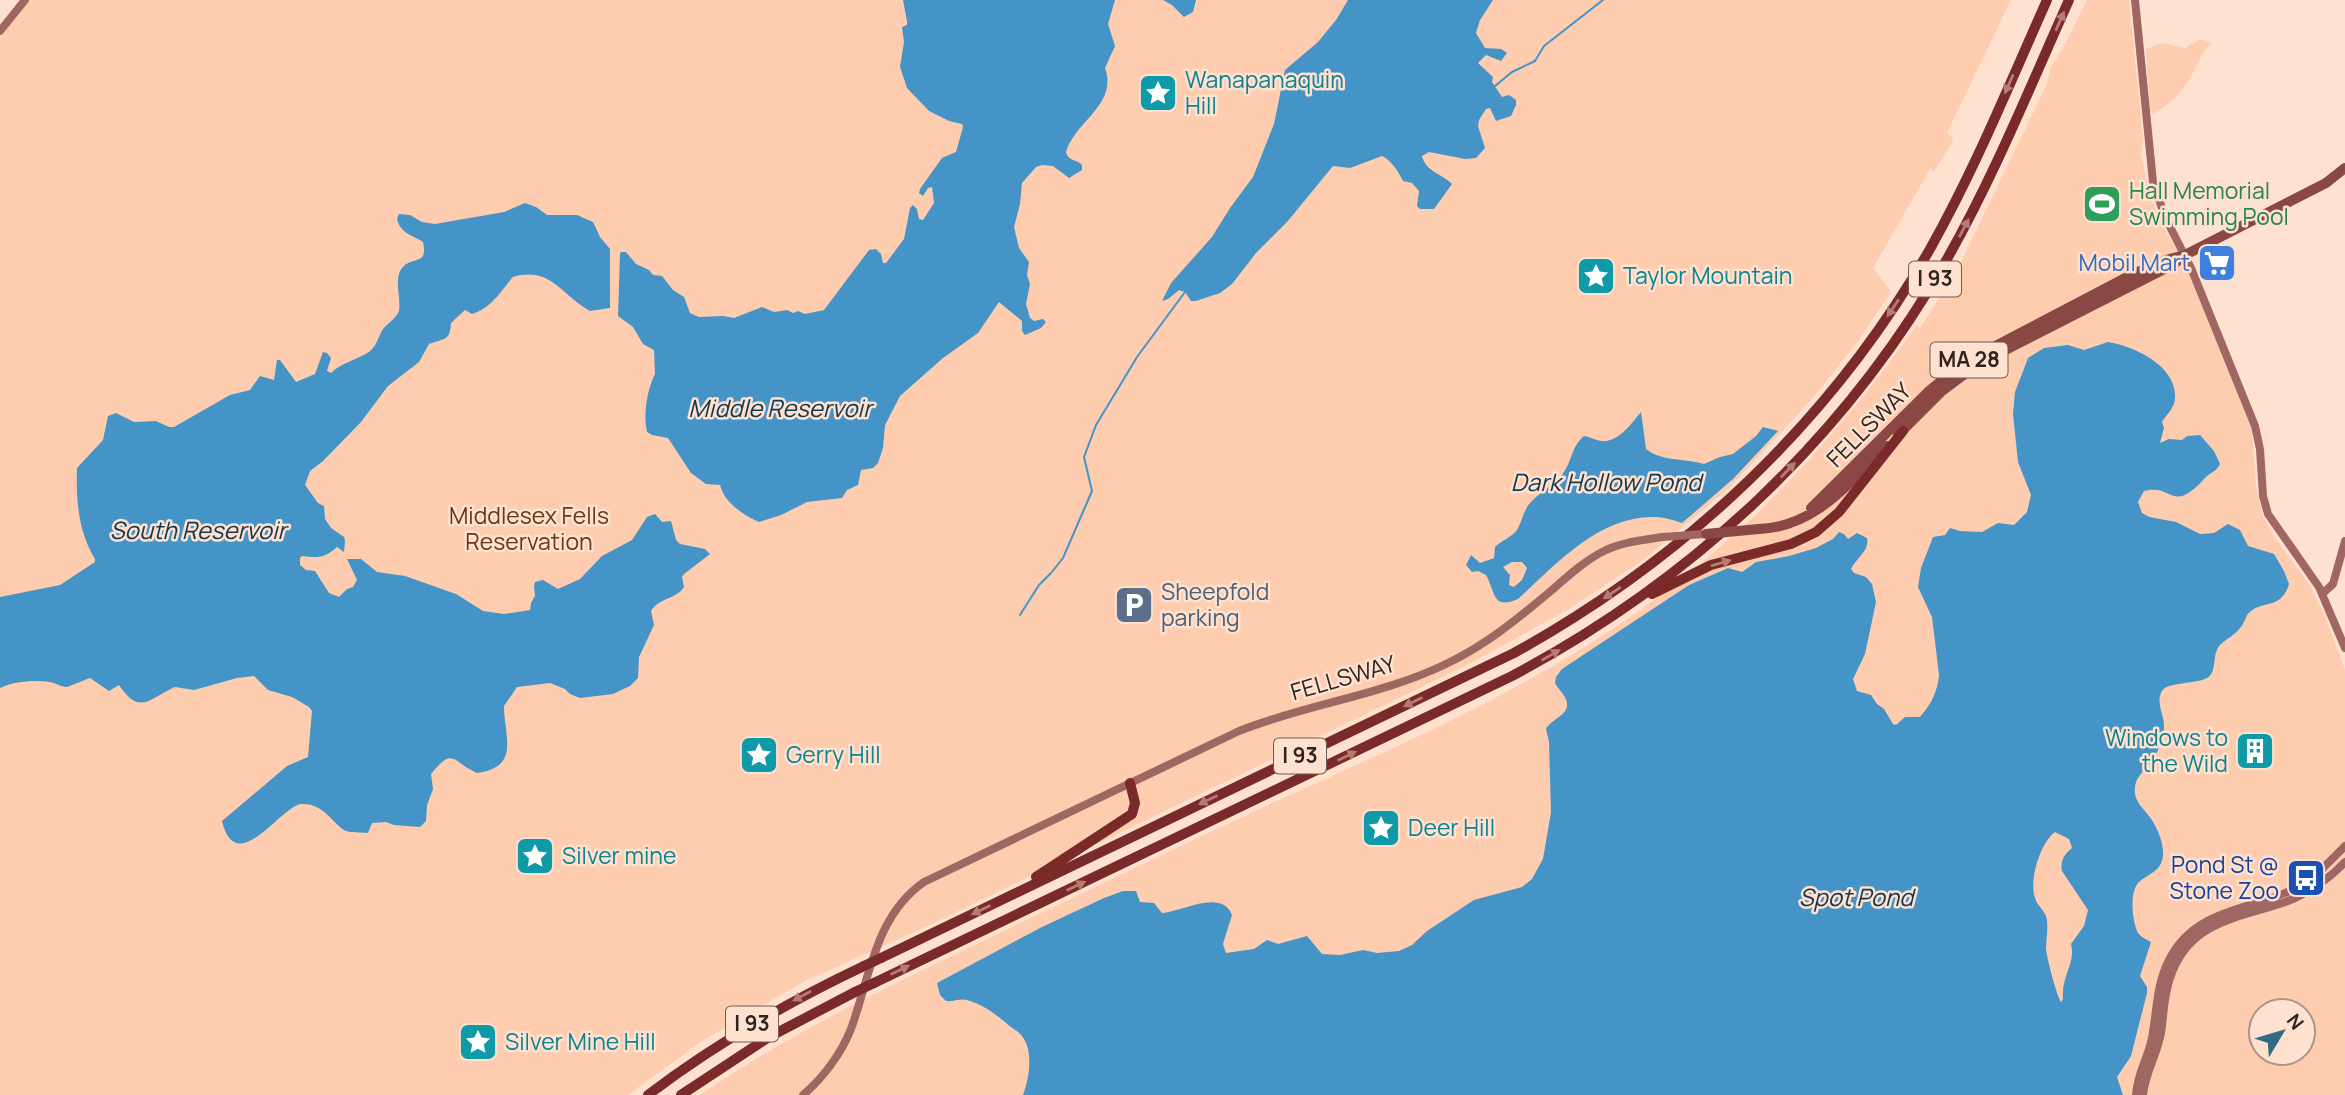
<svg xmlns="http://www.w3.org/2000/svg" width="2345" height="1095" font-family="Manrope,sans-serif">
<style>
.green{fill:#feccae;fill-rule:evenodd}
.water{fill:#4494c8;fill-rule:evenodd}
.lines{fill:none;stroke-linecap:round;stroke-linejoin:round}
.stream{stroke:#4494c8;stroke-width:2}
.secondary{stroke:#9f6662;stroke-width:8}
.primary{stroke:#8b4744;stroke-width:10}
.highway{stroke:#792a29;stroke-width:10}
.secondary-bridge{stroke:#9f6662;stroke-width:8}
.primary-bridge{stroke:#8b4744;stroke-width:10}
.highway-bridge{stroke:#792a29;stroke-width:10}
.oneway{fill:#b57c74}
.labels{text-anchor:middle;stroke-width:5;stroke-linejoin:round;paint-order:stroke}
.shield{fill:#ffe1d0;stroke:#6d5d53;stroke-width:2}
.shield-label{font-size:21px;font-weight:bold;fill:#2f241e}
.culture-label{font-size:23px;fill:#0d838f;stroke:#ffe1d0;text-anchor:start}
.leisure-label{font-size:23px;fill:#27864d;stroke:#ffe1d0;text-anchor:start}
.shop-label{font-size:23px;fill:#366cbe;stroke:#ffe1d0;text-anchor:end}
.street-label{font-size:23px;fill:#2f241e;stroke:#ffe1d0}
.park-label{font-size:23px;fill:#673613;stroke:#ffe1d0}
.service-label{font-size:23px;fill:#4e5e75;stroke:#ffe1d0;text-anchor:start}
.transit-label{font-size:23px;fill:#164399;stroke:#ffe1d0;text-anchor:end}
.water-label{font-size:24px;font-style:italic;fill:#15374e;stroke:#ffe1d0}
</style>
<rect width="100%" height="100%" fill="#ffe1d0"/>
<path class="green" d="M30 0H2011L1947 133 1952 137 1953 141 1934 171 1930 169 1873 268 1891 292 1858 341 1813 398 1729 488 1643 560 1569 609 1469 664 917 931 805 981 702 1041 628 1095H0V38Z
M2087 0H2129L2143 140 2141 153 2149 193 2165 230 2187 267 2252 430 2256 487 2263 517 2272 533 2311 587 2324 614 2345 670V1095H700C797 1028 904 979 1010 928 1106 882 1203 834 1301 790 1419 737 1538 683 1643 608 1752 531 1840 433 1917 325L1920 328 1957 270 2047 84 2051 67 2065 45ZM2261 1011H2303V1053H2261Z
M2201 39 2212 44C2201 51 2200 61 2194 71 2185 89 2170 106 2152 114L2150 110 2146 49 2162 43 2185 48Z"/>
<path class="water" d="M903 0H1115L1108 24 1115 46 1105 68C1118 105 1076 120 1066 152 1069 162 1077 159 1082 165V170L1069 178 1053 166 1042 165 1036 167 1022 183 1020 204 1014 227 1019 248 1029 262 1027 275 1030 284 1026 304 1030 318 1034 321 1043 319 1046 322 1041 328 1025 335 1022 331V321L999 302 978 333 943 358 900 396 885 425 883 448 878 463 873 468 861 470 858 485 847 490 842 498 807 502 781 515 759 522C743 515 724 502 720 485L706 484 691 473 668 438 652 435 647 432C643 414 647 390 655 374L654 350 643 344 633 327 618 316 620 254 621 252H626L636 264 649 270 653 275 662 276 673 290 684 297 690 313 699 317 723 316 734 318 762 307 774 312 787 310 793 313 798 311 805 314 824 310 869 250 876 249 881 254 883 263H886L904 239 910 208 913 205 917 209 919 219 923 220 934 203 932 187 928 188 923 196 919 193 920 189 942 158 956 152 963 127 962 124 949 121 929 111 907 88 900 67 904 42 902 27 907 25V21Z
M1163 0H1196L1193 12 1184 17 1172 5Z
M1348 0H1493L1480 20 1476 33 1485 48 1501 49 1507 53 1501 61 1486 55 1478 63 1493 77 1492 82 1502 97 1509 95 1516 100V105L1511 116 1496 121 1490 108 1486 109 1479 120 1478 126 1485 148 1476 158 1465 159 1429 152 1422 156C1425 171 1442 174 1452 184L1434 209H1420L1417 206 1419 191 1412 183 1403 181C1398 171 1392 161 1382 156L1350 168 1333 166 1287 222 1256 253 1232 284 1220 293 1196 301H1191L1185 292 1179 290 1168 299 1162 301 1171 283 1212 237 1230 208 1253 177 1274 124 1285 70 1318 42 1336 20Z
M2103 185 2115 218 2102 223 2089 190Z
M525 203 536 207 547 215H577L593 222 600 237 610 249V308L590 311C561 295 551 266 513 277 500 292 492 308 472 314L465 310 451 323C450 341 445 338 429 344L419 362 388 386 361 422 323 461 310 471 305 485 318 503 324 506 325 519 331 528 344 537 345 541 344 552 337 547C325 558 318 558 302 556L300 558V565L306 570 315 571 329 593 339 597 347 589 353 587 357 580 347 559H361L377 572 405 576 456 594 483 611 504 614 530 610 531 603 535 596 534 586 535 582 543 580 558 589 580 579 602 556 632 540 647 517 655 514 662 522 671 521 676 540 680 544 705 549 710 554 684 574 682 577 684 587C677 599 660 597 651 611L654 625 639 657 638 678 630 686 613 694 580 698 570 694 565 689 550 683 517 687 504 706C504 736 521 767 477 773 452 762 454 746 431 774L433 789 427 805 426 821 420 827 394 825 386 822 372 823 368 833C360 832 348 834 341 828 329 817 320 803 301 804 280 807 236 879 222 821L287 766 308 757 312 711 309 707 292 697 268 690 254 676 237 678 194 690 175 687C148 699 140 716 119 685L109 691 90 678 67 687C61 687 56 683 50 682 34 680 15 681 0 688V597L60 585 95 562V559C78 531 76 500 77 468L103 440 108 416 116 413 134 422 156 421 169 427H174L230 395 250 390 260 376 274 380 277 360H280L296 382 315 374 323 352 327 353 331 358 327 371 331 373C342 362 357 360 369 352 377 346 378 337 383 329 388 323 394 320 398 313 403 304 392 278 403 267 413 256 428 266 423 242 411 234 401 234 397 219L399 214 410 215 422 222 435 224 504 212Z
M2108 342C2134 346 2177 366 2175 398 2175 407 2167 414 2162 422L2164 428 2160 443 2169 439 2182 440 2187 436 2200 435 2214 451 2220 464C2216 472 2209 473 2204 479 2171 515 2174 483 2144 491L2138 502 2142 513 2149 517 2176 522 2200 534 2214 533 2228 524 2240 530 2248 546 2274 554 2284 571 2289 584C2281 611 2261 599 2248 614 2245 618 2244 624 2240 628 2235 635 2226 639 2220 645 2211 655 2218 672 2207 678 2196 684 2167 682 2162 691 2155 703 2165 715 2164 728 2163 739 2158 753 2151 762 2143 773 2133 778 2135 794 2137 804 2144 809 2149 816 2157 826 2164 843 2163 856 2161 872 2149 873 2139 882 2129 891 2132 922 2138 933 2142 938 2146 939 2151 942L2140 976 2147 987V993L2131 1056 2117 1077 2123 1095H1023C1029 1079 1034 1051 1022 1036 1018 1031 1010 1027 1005 1022 994 1013 982 1004 967 1000 960 998 953 1002 946 1001L940 995 937 983 1042 927 1104 898 1123 891H1136L1140 902 1154 903 1162 913C1181 912 1222 888 1232 915L1223 944 1226 953 1254 949 1267 940 1278 944 1307 936 1322 954 1340 955 1363 950 1377 953 1399 951 1412 945 1427 931 1474 900 1522 887 1532 879 1543 859 1551 812 1549 742 1546 729C1550 720 1569 715 1567 703 1567 697 1558 689 1555 683L1556 677 1562 669 1689 585 1728 568 1742 572 1756 562 1789 556 1816 548 1833 539 1839 532 1844 534 1848 539 1857 533 1867 538C1870 551 1856 558 1851 569L1854 573 1866 577 1872 584 1876 602 1865 654 1853 679 1857 691 1871 695 1877 704 1884 709 1893 724 1896 725 1905 717H1920C1931 705 1938 690 1939 675L1932 617 1918 587 1921 568 1933 537 1945 535 1950 528 1960 531 1982 532 1998 523 2014 525 2027 512 2031 495 2018 462 2013 414 2015 392 2028 358 2044 348 2068 345 2084 350ZM2055 832 2069 839 2072 848C2064 854 2060 862 2062 871L2088 910 2084 926 2071 944C2076 964 2061 975 2063 999L2061 1002C2056 994 2047 958 2046 949 2046 939 2049 926 2046 916 2043 909 2037 905 2035 898 2029 880 2040 843 2055 832Z
M1641 412 1646 449C1663 462 1684 458 1704 464L1720 457 1733 454 1756 436 1763 427 1778 431 1733 479 1682 523C1673 520 1664 517 1655 517 1600 515 1556 564 1518 599 1492 610 1496 593 1486 575L1478 571 1472 572 1466 565 1471 555 1480 563 1494 558 1495 547C1501 541 1512 537 1517 530 1523 520 1523 509 1533 500 1542 491 1554 485 1562 475 1572 462 1571 447 1584 436 1590 437 1595 440 1601 441 1618 443 1631 424 1641 412ZM1512 562H1522L1527 568 1522 580 1514 587 1509 585 1510 575 1503 567Z"/>
<g class="lines">
<path class="stream" d="M1495 86 1512 72 1535 61 1544 46 1603 0
M1020 615 1039 585 1051 573 1063 558 1092 491 1084 457 1096 425 1137 357 1185 292"/>
<path class="secondary" d="M2135 0 2153 182 2165 217 2191 268 2255 426 2260 449 2263 496 2268 514 2319 587 2345 648
M0 31 25 0
M2322 594 2333 584 2345 541
M803 1095C823 1078 841 1054 851 1029 870 977 875 916 924 882L1239 731C1307 704 1380 696 1446 664 1484 646 1515 621 1546 595 1565 579 1583 561 1606 550 1624 542 1643 540 1662 537
M2136 1095C2137 1074 2148 1058 2152 1038 2157 1012 2156 985 2169 960 2196 907 2252 911 2296 888 2315 878 2330 861 2345 846
M2143 1095C2145 1073 2157 1055 2161 1033 2164 1012 2164 991 2173 970 2195 917 2248 917 2293 899 2313 890 2330 878 2345 862"/>
<path class="primary" d="M1898 435 1942 391 1978 364 2174 264 2185 255 2326 183 2345 168
M1811 508 1929 391 1965 362 2135 273 2169 259 2181 256
M1759 529C1816 527 1849 482 1887 446"/>
<path class="highway" d="M1652 594 1711 565 1791 544 1816 532 1839 512 1903 431
M1036 877 1132 814 1135 803 1130 783
M881 958 1514 653C1686 558 1832 420 1930 249 1975 169 2010 83 2047 0
M874 983 1512 676C1693 580 1846 437 1947 259 1994 176 2030 87 2069 0
M648 1095C715 1044 788 1002 864 966
M681 1095 769 1037 855 992"/>
<path class="secondary-bridge" d="M1662 537 1706 534"/>
<path class="primary-bridge" d="M1706 534 1759 529"/>
<path class="highway-bridge" d="M864 966 881 958
M855 992 874 983"/>
</g>
<defs><path id="oneway-solid" d="M-6-.8H1V-3.2L6.5 0L1 3.2V.8H-6Z" transform="scale(1.75)"/></defs>
<g class="oneway">
<use href="#oneway-solid" transform="translate(2060 21) rotate(-66)"/>
<use href="#oneway-solid" transform="translate(2009 84) rotate(114)"/>
<use href="#oneway-solid" transform="translate(1964 228) rotate(-62)"/>
<use href="#oneway-solid" transform="translate(1893 308) rotate(124)"/>
<use href="#oneway-solid" transform="translate(1788 470) rotate(-46)"/>
<use href="#oneway-solid" transform="translate(1721 563) rotate(-16)"/>
<use href="#oneway-solid" transform="translate(1612 593) rotate(146)"/>
<use href="#oneway-solid" transform="translate(1551 655) rotate(-30)"/>
<use href="#oneway-solid" transform="translate(1413 702) rotate(154)"/>
<use href="#oneway-solid" transform="translate(1347 756) rotate(-26)"/>
<use href="#oneway-solid" transform="translate(1208 800) rotate(154)"/>
<use href="#oneway-solid" transform="translate(1076 886) rotate(-26)"/>
<use href="#oneway-solid" transform="translate(981 910) rotate(154)"/>
<use href="#oneway-solid" transform="translate(900 970) rotate(-26)"/>
<use href="#oneway-solid" transform="translate(802 996) rotate(152)"/>
</g>
<defs>
<g id="sight-square" transform="scale(2.0125)"><rect x="-9" y="-9" width="18" height="18" rx="4" fill="#0f9aa8" stroke="#ffe1d0"/><path d="M0-6L1.8-2.2L6-1.7L2.9 1.2L3.7 5.4L0 3.3L-3.7 5.4L-2.9 1.2L-6-1.7L-1.8-2.2Z" fill="#fff"/></g>
<g id="stadium-square" transform="scale(2.0125)"><rect x="-9" y="-9" width="18" height="18" rx="4" fill="#2e9e5b" stroke="#ffe1d0"/><path d="M0-5a6.5 5 0 1 0 0 10a6.5 5 0 1 0 0-10ZM-3.5-1.8h7v3.6h-7Z" fill="#fff"/></g>
<g id="supermarket-square" transform="scale(2.0125)"><rect x="-9" y="-9" width="18" height="18" rx="4" fill="#3f7fe0" stroke="#ffe1d0"/><path d="M-6-5.5h2.5l.6 2H6L4.5 2H-2.5L-4.4-4H-6ZM-1.5 3.2a1.3 1.3 0 1 0 .1 0ZM3 3.2a1.3 1.3 0 1 0 .1 0Z" fill="#fff"/></g>
<g id="parking-square" transform="scale(2.0125)"><rect x="-9" y="-9" width="18" height="18" rx="4" fill="#5c6f8a" stroke="#ffe1d0"/><path d="M-3.5-5.5H1a3.5 3.5 0 0 1 0 7H-1V5.5H-3.5ZM-1-3.4V-.6H.8a1.4 1.4 0 0 0 0-2.8Z" fill="#fff"/></g>
<g id="building-square" transform="scale(2.0125)"><rect x="-9" y="-9" width="18" height="18" rx="4" fill="#0f9aa8" stroke="#ffe1d0"/><path d="M-4-6H4V6H1V3H-1V6H-4ZM-2.5-4.3h1.7v1.8h-1.7ZM.8-4.3h1.7v1.8H.8ZM-2.5-1h1.7V.8h-1.7ZM.8-1h1.7V.8H.8Z" fill="#fff"/></g>
<g id="bus-square" transform="scale(2.0125)"><rect x="-9" y="-9" width="18" height="18" rx="4" fill="#1a4fb4" stroke="#ffe1d0"/><path d="M-5-6H5V4H4V6H2V4H-2V6H-4V4H-5ZM-3.5-4V0h7V-4ZM-3.5 1.2v1.5H-2V1.2ZM2 1.2v1.5H3.5V1.2Z" fill="#fff"/></g>
</defs>
<g fill-rule="evenodd">
<use href="#sight-square" x="1158" y="93"/>
<use href="#stadium-square" x="2102" y="204"/>
<use href="#supermarket-square" x="2217" y="263"/>
<use href="#sight-square" x="1596" y="276"/>
<use href="#parking-square" x="1134" y="605"/>
<use href="#building-square" x="2255" y="751"/>
<use href="#sight-square" x="759" y="755"/>
<use href="#sight-square" x="1381" y="828"/>
<use href="#sight-square" x="535" y="856"/>
<use href="#bus-square" x="2306" y="878"/>
<use href="#sight-square" x="478" y="1042"/>
</g>
<g class="labels">
<g class="shield">
<rect x="1909" y="261.5" width="52" height="35" rx="5"/>
<rect x="1930.5" y="342.5" width="77" height="35" rx="5"/>
<rect x="1274" y="738.5" width="52" height="35" rx="5"/>
<rect x="726" y="1006.5" width="52" height="35" rx="5"/>
</g>
<g class="shield-label">
<text x="1935" y="286">I 93</text>
<text x="1969" y="367">MA 28</text>
<text x="1300" y="763">I 93</text>
<text x="752" y="1031">I 93</text>
</g>
<g class="culture-label">
<text x="1185" y="88">Wanapanaquin<tspan x="1185" dy="26">Hill</tspan></text>
<text x="1623" y="284">Taylor Mountain</text>
<text x="2228" y="746" text-anchor="end">Windows to<tspan x="2228" dy="26">the Wild</tspan></text>
<text x="786" y="763">Gerry Hill</text>
<text x="1408" y="836">Deer Hill</text>
<text x="562" y="864">Silver mine</text>
<text x="505" y="1050">Silver Mine Hill</text>
</g>
<g class="leisure-label">
<text x="2129" y="199">Hall Memorial<tspan x="2129" dy="26">Swimming Pool</tspan></text>
</g>
<g class="shop-label">
<text x="2190" y="271">Mobil Mart</text>
</g>
<g class="street-label">
<text transform="translate(1869 425) rotate(-45)" y="8">FELLSWAY</text>
<text transform="translate(1343 678) rotate(-16)" y="8">FELLSWAY</text>
</g>
<g class="park-label">
<text x="529" y="524">Middlesex Fells<tspan x="529" dy="26">Reservation</tspan></text>
</g>
<g class="service-label">
<text x="1161" y="600">Sheepfold<tspan x="1161" dy="26">parking</tspan></text>
</g>
<g class="transit-label">
<text x="2279" y="873">Pond St @<tspan x="2279" dy="26">Stone Zoo</tspan></text>
</g>
<g class="water-label">
<text x="780" y="417">Middle Reservoir</text>
<text x="1606" y="491">Dark Hollow Pond</text>
<text x="198" y="539">South Reservoir</text>
<text x="1856" y="906">Spot Pond</text>
</g>
</g>
<g transform="translate(2282 1032) rotate(52)"><circle r="33" fill="#ffe1d0" stroke="#ac9589" stroke-width="2"/>
<path d="M0-5L12 26L0 18L-12 26Z" fill="#316c84"/>
<text y="-10" font-size="19" font-weight="bold" text-anchor="middle" fill="#2f241e">N</text>
</g>
</svg>
